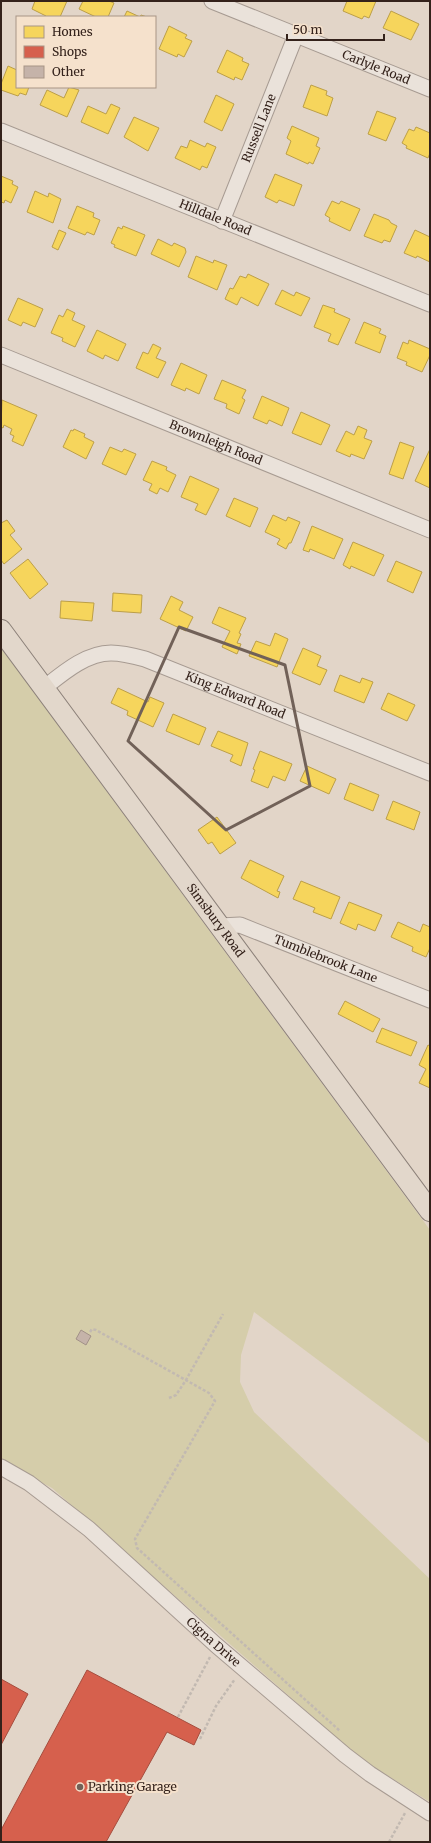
<svg xmlns="http://www.w3.org/2000/svg" width="431" height="1843" font-family="Merriweather,serif">
<style>
.green{fill:#d5cdaa}
.homes{fill:#f6d55c;stroke:#bc9f48}
.shops{fill:#d6604d;stroke:#a54d3e}
.building{fill:#c5b3a9;stroke:#a29188}
.lines{fill:none;stroke-linecap:round;stroke-linejoin:round}
.minor-casing{stroke:#a79b92;stroke-width:17}
.major-casing{stroke:#8c8179;stroke-width:22}
.path{stroke:#c2b9b1;stroke-width:2.5;stroke-dasharray:3 2;stroke-linecap:butt}
.minor{stroke:#eae2da;stroke-width:15}
.major{stroke:#e2d7cb;stroke-width:20}
.marked{fill:none;stroke:#716158;stroke-width:3;stroke-linejoin:round}
.poi-dot{fill:#716158;stroke:#f5e1cc;stroke-width:1.5}
.labels{text-anchor:middle;stroke-width:4;stroke-linejoin:round;paint-order:stroke}
.street-label{font-size:12px;fill:#34221b;stroke:#f5e1cc}
.poi-label{font-size:12px;fill:#34221b;stroke:#f5e1cc;text-anchor:start}
</style>
<rect width="100%" height="100%" fill="#e2d5c8"/>
<path class="green" d="M1 648 430 1230V1444L254 1312 241 1355 240 1382 254 1412 430 1579V1802L361 1759 52 1488 1 1461Z"/>
<path class="homes" d="M35 1H67L60 17H46V16L32 9Z
M83 1H109L114 3 108 17H96L79 9Z
M347 1H376L369 18 364 16 362 19 343 11Z
M127 11 140 17 141 15 147 17H124Z
M391 11 419 24 411 40 383 28Z
M169 26 187 35 185 38 192 41 184 57 178 54 177 57 159 49Z
M227 50 243 58 242 61 249 64 242 80 235 77 234 80 217 72Z
M8 66 17 70V87H29L26 95 20 93 18 96 1 90V84Z
M311 85 327 91 326 95 333 98 327 116 303 107Z
M69 87 79 90 67 117 40 105 47 90 64 98Z
M216 95 234 104 222 131 204 122Z
M111 104 120 108 108 134 81 122 88 106 106 114Z
M377 111 396 118 386 141 368 134Z
M134 117 159 128 148 151 124 137Z
M292 126 319 138 316 146 320 148 313 164 309 162 308 164 286 154 291 141 287 138Z
M416 127 430 133V153L428 158 406 148 407 146 402 143 409 129 414 131Z
M190 140 205 147 207 143 216 147 207 168 202 166 200 170 175 158 181 146 187 148Z
M275 174 302 185 294 206 279 200 277 203 265 197Z
M1 176 13 181 12 184 18 187 11 203 5 200 4 203 1 202Z
M35 191 48 197 49 193 61 199 53 223 27 212Z
M332 201 339 204 341 201 360 209 350 231 329 221 330 218 325 215Z
M77 206 94 213 93 217 100 220 94 235 87 232 85 235 68 228Z
M374 214 389 220 391 223 397 226 390 242 384 240 382 243 364 236Z
M123 226 145 235 136 256 114 247 115 245 111 243 118 227 122 229Z
M59 230 66 233 58 250 52 247Z
M415 230 430 237V262L417 256 416 258 404 253Z
M158 239 172 246 174 243 185 248 186 252 179 267 151 254Z
M196 256 213 263 214 260 227 265 217 290 188 277Z
M248 274 269 284 258 306 241 297 237 305 225 299 230 288 233 289 240 276 246 278Z
M282 290 294 296 296 292 310 298 301 316 275 304Z
M18 298 43 309 35 327 23 322 21 326 8 320Z
M323 305 335 309 334 312 350 319 338 345 328 341 331 334 314 327Z
M67 309 75 313 72 320 85 326 75 347 62 341 63 338 51 333 59 315 63 317Z
M364 322 381 329 379 333 386 336 380 353 355 343Z
M97 330 126 344 118 361 105 355 103 359 87 351Z
M409 340 430 349V355L422 372 406 365 407 362 397 358 403 342 408 344Z
M153 344 161 348 156 358 166 362 158 378 136 368 143 352 148 354Z
M181 363 207 375 199 394 186 388 185 391 171 385Z
M222 380 246 390 242 398 245 400 239 414 226 408 227 404 214 399Z
M262 396 289 408 282 426 269 420 267 424 253 418Z
M2 400 37 415 23 446 12 441 14 436 10 434 12 429 4 425 3 428 1 427Z
M301 412 330 425 321 445 292 433Z
M358 426 367 430 364 438 372 441 364 459 351 454 350 457 336 451 346 431 354 435Z
M74 429 85 434 84 437 94 442 86 459 63 447 71 430 73 431Z
M400 442 414 447 403 479 389 474Z
M110 447 122 452 124 449 136 454 126 475 102 464Z
M430 449V488L415 481Z
M152 461 167 467 166 470 176 475 168 492 160 488 157 494 149 490 152 484 143 480Z
M190 476 219 489 206 515 195 510 198 504 181 497Z
M234 498 258 508 250 527 226 516Z
M273 515 286 521 288 517 300 522 291 543H289L286 549 277 544 280 539 265 532Z
M7 520 15 531 10 535 22 549 4 564 1 560V523Z
M312 526 343 539 334 559 310 549 309 552 303 550Z
M353 542 384 555 374 576 351 566 350 569 343 565Z
M28 559 48 584 30 599 10 573Z
M396 561 422 572 413 593 387 581Z
M113 593 142 595 141 613 112 611Z
M171 596 183 602 179 610 193 617 186 631 160 619Z
M61 601 94 603 92 621 60 618Z
M219 607 246 618 239 633 241 634 237 643 241 644 237 654 222 647 230 631 212 623Z
M275 633 288 639 277 667 249 656 256 641 270 646Z
M303 648 321 656 317 666 327 670 320 685 292 673Z
M340 675 360 683 362 678 373 682 364 703 334 691Z
M118 688 148 702 150 697 164 703 153 727 127 715 128 711 111 703Z
M388 693 415 705 407 721 381 709Z
M173 714 206 728 199 745 166 731Z
M218 731 248 743 241 766 230 761 233 755 211 746Z
M260 751 292 764 285 781 273 776 268 788 251 781 255 770 253 769Z
M307 766 336 779 329 794 300 781Z
M350 783 379 795 373 811 344 799Z
M393 801 420 812 414 830 386 819Z
M217 817 236 843 220 854 212 842 208 844 198 830Z
M250 860 284 876 277 891 280 892 278 898 241 878Z
M301 881 340 897 331 919 313 912 315 908 293 899Z
M349 902 382 915 375 931 358 924 356 930 340 923Z
M398 922 420 932 423 924 430 927V948L426 957 412 951 413 947 391 937Z
M345 1001 380 1019 373 1032 338 1014Z
M382 1028 417 1042 411 1056 376 1042Z
M428 1045 430 1046V1088L419 1083 426 1069 419 1065Z"/>
<path class="shops" d="M87 1670 201 1730 194 1745 167 1732 106 1842H1V1830Z
M1 1679 28 1694 1 1745Z"/>
<path class="building" d="M81 1330 91 1336 86 1345 76 1339Z"/>
<g class="lines">
<g class="minor-casing">
<g id="minor">
<path id="s1" d="M212 1 430 89"/>
<path id="s2" d="M1 131 430 304"/>
<path id="s3" d="M222 221 296 35"/>
<path id="s4" d="M1 355 430 530"/>
<path id="s5" d="M44 688C63 673 86 653 111 653 123 653 134 656 145 659L430 773"/>
<path id="s6" d="M220 926 240 925 430 1000"/>
<path id="s7" d="M1 1467 29 1483 89 1529 216 1645 345 1755 370 1774 430 1813"/>
</g>
</g>
<g class="major-casing">
<g id="major">
<path id="s8" d="M1 630 430 1211"/>
</g>
</g>
<path class="path" d="M90 1332 92 1329 96 1330 209 1393 215 1401 135 1539 137 1548 340 1731
M169 1398 176 1395 186 1380 223 1314
M178 1717 210 1657
M200 1739 216 1706 235 1679
M389 1842 405 1813"/>
<use href="#minor" class="minor"/>
<use href="#major" class="major"/>
</g>
<path class="marked" d="M179 627 285 665 310 786 226 830 128 741Z"/>
<circle class="poi-dot" cx="80" cy="1787" r="4"/>
<g class="labels">
<g class="street-label">
<text dy="4" stroke="none"><textPath href="#s1" startOffset="177">Carlyle Road</textPath></text>
<text dy="4" stroke="none"><textPath href="#s3" startOffset="100">Russell Lane</textPath></text>
<text dy="4" stroke="none"><textPath href="#s2" startOffset="231">Hilldale Road</textPath></text>
<text dy="4" stroke="none"><textPath href="#s4" startOffset="232">Brownleigh Road</textPath></text>
<text dy="4" stroke="none"><textPath href="#s5" startOffset="209">King Edward Road</textPath></text>
<text dy="4" stroke="none"><textPath href="#s8" startOffset="361">Simsbury Road</textPath></text>
<text dy="4" stroke="none"><textPath href="#s6" startOffset="112">Tumblebrook Lane</textPath></text>
<text dy="4" stroke="none"><textPath href="#s7" startOffset="276">Cigna Drive</textPath></text>
</g>
<g class="poi-label">
<text x="88" y="1791">Parking Garage</text>
</g>
</g>
<rect width="431" height="1843" fill="none" stroke="#34221b" stroke-width="4"/>
<rect x="16" y="16" width="140" height="72" fill="#f5e1cc" stroke="#a89585"/>
<rect x="24" y="26" width="20" height="12" fill="#f6d55c" stroke="#a89585"/>
<text x="52" y="36" font-size="12" fill="#34221b">Homes</text>
<rect x="24" y="46" width="20" height="12" fill="#d6604d" stroke="#a89585"/>
<text x="52" y="56" font-size="12" fill="#34221b">Shops</text>
<rect x="24" y="66" width="20" height="12" fill="#c5b3a9" stroke="#a89585"/>
<text x="52" y="76" font-size="12" fill="#34221b">Other</text>
<path d="M287 34v6h97v-6" fill="none" stroke="#34221b" stroke-width="2"/>
<text x="293" y="34" font-size="12" fill="#34221b" stroke="#f5e1cc" stroke-width="3" paint-order="stroke">50 m</text>
</svg>
